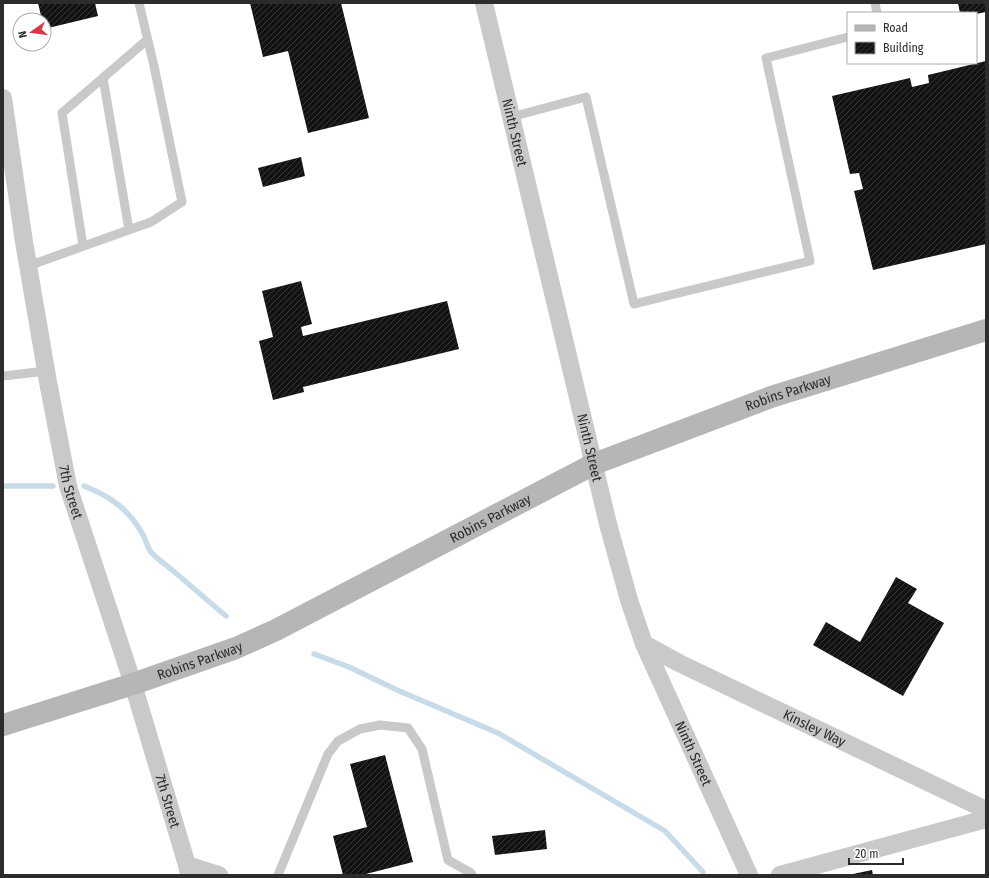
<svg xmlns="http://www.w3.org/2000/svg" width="989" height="878" font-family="'Fira Sans Condensed',sans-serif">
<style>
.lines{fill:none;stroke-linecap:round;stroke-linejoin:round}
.stream{stroke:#c7dce8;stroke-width:5.5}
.building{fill:url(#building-hatch)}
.lane{stroke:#c9c9c9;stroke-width:9}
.street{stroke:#c9c9c9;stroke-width:18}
.secondary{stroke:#b6b6b6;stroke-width:22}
.labels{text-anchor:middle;stroke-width:4;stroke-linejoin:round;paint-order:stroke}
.street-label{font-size:14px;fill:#2c2c2c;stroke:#fff}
</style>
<defs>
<pattern id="building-hatch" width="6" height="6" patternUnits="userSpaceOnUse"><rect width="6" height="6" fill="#131313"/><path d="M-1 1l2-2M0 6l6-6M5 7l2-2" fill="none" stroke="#363636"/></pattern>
</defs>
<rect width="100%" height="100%" fill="#fff"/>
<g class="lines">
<path class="stream" d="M3 486H53
M84 486C110 496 128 509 142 533 146 539 147 547 151 552 156 558 166 565 172 570 190 585 208 601 226 616
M314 654 349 667 397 690 498 733 665 831 703 872"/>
</g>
<path class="building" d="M38 3H95L98 16 44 29V20H42Z
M250 3H341L369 118 308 133 288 51 263 57Z
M958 3H986V12L976 14V13H960Z
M986 61V244L873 270 854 191 863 189 859 173 850 174 832 96 910 78 912 87 929 83 928 75Z
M301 157 305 176 263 187 258 168Z
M301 281 312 324 301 327 303 336 447 301 459 349 303 387 304 392 273 400 259 341 273 337 262 291Z
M896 577 917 589 908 603 944 623 903 696 813 645 826 622 860 642Z
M385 755 413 862 362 875H343L333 836 367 827 350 764Z
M545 830 547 849 495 855 492 836Z
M872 870 873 875H853V874Z"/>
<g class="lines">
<path class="lane" d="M875 3 877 13
M103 78 129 230
M511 117 586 97 634 304 810 261 766 58 848 37
M83 246 62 113 147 40
M28 266 151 222 182 202 154 66 139 3
M3 376 46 371
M278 875 328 754 338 741 360 729 380 725 408 728 422 749 448 860 471 873 472 875"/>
<g class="street">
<path id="s1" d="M484 3 608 524 629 600 644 644 749 875"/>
<path id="s2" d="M3 98 24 242 48 382 68 486 133 684 187 865 189 875"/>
<path id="s3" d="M644 644 679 663 986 810"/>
<path d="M187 865 219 875"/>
<path d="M780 875 986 819"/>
</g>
<path class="secondary" id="s4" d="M3 725 133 684 236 648 276 630 594 464 771 397 986 330"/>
</g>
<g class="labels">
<g class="street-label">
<text dy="5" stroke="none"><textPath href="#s1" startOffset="133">Ninth Street</textPath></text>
<text dy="5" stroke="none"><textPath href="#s4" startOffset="855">Robins Parkway</textPath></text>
<text dy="5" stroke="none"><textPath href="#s1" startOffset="457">Ninth Street</textPath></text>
<text dy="5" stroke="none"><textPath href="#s2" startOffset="400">7th Street</textPath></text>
<text dy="5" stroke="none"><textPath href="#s4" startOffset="531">Robins Parkway</textPath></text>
<text dy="5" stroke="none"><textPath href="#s4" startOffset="207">Robins Parkway</textPath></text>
<text dy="5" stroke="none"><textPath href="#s3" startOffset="190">Kinsley Way</textPath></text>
<text dy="5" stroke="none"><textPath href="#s1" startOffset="781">Ninth Street</textPath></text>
<text dy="5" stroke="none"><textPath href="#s2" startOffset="724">7th Street</textPath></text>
</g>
</g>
<rect width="989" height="878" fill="none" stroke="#2c2c2c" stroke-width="8"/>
<rect x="847" y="12" width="130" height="52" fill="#ffffff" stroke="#ababab"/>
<rect x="855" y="25" width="20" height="6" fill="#b6b6b6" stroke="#ababab"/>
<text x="883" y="32" font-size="12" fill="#2c2c2c">Road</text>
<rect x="855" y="42" width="20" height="12" fill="url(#building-hatch)" stroke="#ababab"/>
<text x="883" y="52" font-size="12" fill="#2c2c2c">Building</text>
<g transform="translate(32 32) rotate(256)"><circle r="19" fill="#ffffff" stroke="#ababab"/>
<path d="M0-3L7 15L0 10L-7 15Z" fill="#d93847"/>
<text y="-6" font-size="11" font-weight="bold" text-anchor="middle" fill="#2c2c2c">N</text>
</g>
<path d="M849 858v6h54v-6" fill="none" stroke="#2c2c2c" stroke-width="2"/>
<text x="855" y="858" font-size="12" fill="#2c2c2c" stroke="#ffffff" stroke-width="3" paint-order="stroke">20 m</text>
</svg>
